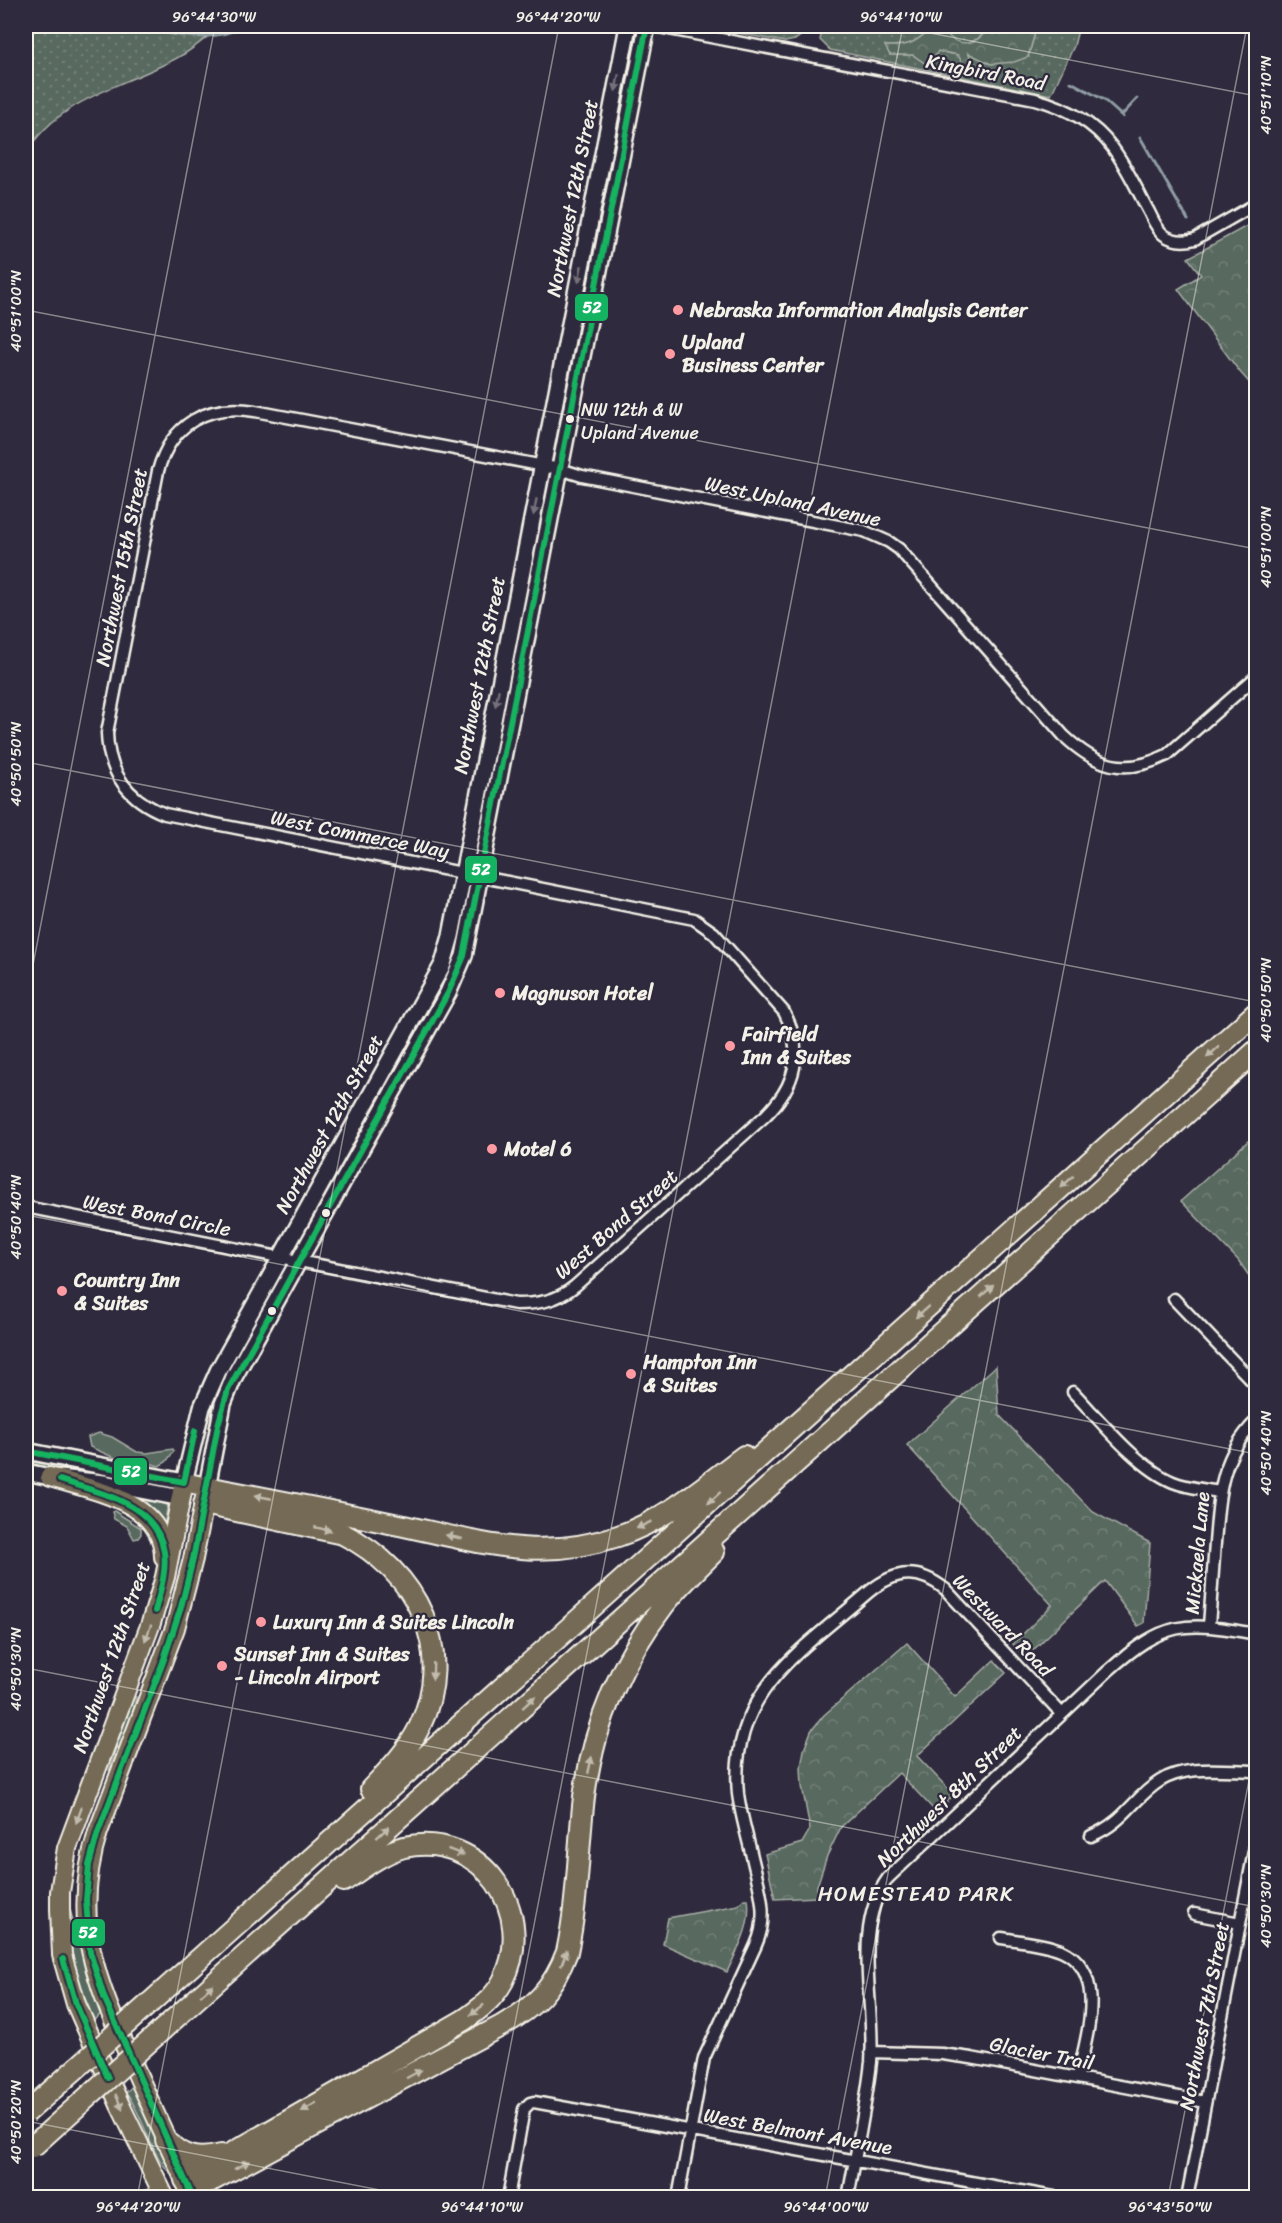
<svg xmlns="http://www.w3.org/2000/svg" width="1282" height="2223" font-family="Sriracha,sans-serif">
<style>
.grass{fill:url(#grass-dots);stroke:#a6ada4;stroke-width:1.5}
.forest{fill:url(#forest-crowns);stroke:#a6ada4;stroke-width:1.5}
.garden{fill:#586960;stroke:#a6ada4;stroke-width:1.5}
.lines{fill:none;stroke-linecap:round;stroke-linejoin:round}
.stream{stroke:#909ea5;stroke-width:3}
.street-casing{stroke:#f4f1e8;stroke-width:15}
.secondary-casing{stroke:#f4f1e8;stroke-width:20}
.primary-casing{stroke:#f4f1e8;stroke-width:22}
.highway-casing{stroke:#f4f1e8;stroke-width:24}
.street{stroke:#2f2a3d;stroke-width:10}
.secondary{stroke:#2f2a3d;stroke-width:15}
.primary{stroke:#756a55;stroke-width:18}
.highway{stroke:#756a55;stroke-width:20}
.highway-bridge-casing{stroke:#f4f1e8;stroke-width:24;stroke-linecap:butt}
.highway-bridge{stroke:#756a55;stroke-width:20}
.bus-1-casing{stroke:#2f2a3d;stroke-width:10}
.bus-1{stroke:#13b361;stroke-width:6}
.oneway{fill:#747079}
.oneway2{fill:#c1bbad}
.ticks{fill:none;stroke:#f4f1e8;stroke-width:1.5;stroke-opacity:0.45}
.poi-dot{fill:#ff9aa2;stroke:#2f2a3d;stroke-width:2}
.bus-dot{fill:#f4f1e8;stroke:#2f2a3d;stroke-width:2}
.labels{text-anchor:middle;stroke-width:4.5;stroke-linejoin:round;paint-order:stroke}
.bus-label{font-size:18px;fill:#f4f1e8;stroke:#2f2a3d;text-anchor:start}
.street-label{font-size:20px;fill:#f4f1e8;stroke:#2f2a3d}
.poi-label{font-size:20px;font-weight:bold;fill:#f4f1e8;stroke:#2f2a3d;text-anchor:start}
.neighbourhood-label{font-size:21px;letter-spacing:1.5px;fill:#f4f1e8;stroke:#2f2a3d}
.line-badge{stroke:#2f2a3d;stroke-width:2}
.badge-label{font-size:16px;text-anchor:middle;font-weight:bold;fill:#fff}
.neatline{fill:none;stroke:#f4f1e8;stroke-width:2}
.ticks-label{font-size:15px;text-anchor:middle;fill:#f4f1e8}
</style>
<defs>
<pattern id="grass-dots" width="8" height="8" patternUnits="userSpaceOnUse" patternTransform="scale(1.5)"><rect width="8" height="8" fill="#586960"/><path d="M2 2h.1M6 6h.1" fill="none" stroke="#717f77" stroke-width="1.8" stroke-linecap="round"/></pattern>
<pattern id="forest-crowns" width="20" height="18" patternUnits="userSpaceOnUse" patternTransform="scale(1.5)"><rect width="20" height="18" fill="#586960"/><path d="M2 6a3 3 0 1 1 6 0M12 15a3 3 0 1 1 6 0" fill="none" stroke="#717f77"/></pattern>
</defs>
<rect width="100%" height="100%" fill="#2f2a3d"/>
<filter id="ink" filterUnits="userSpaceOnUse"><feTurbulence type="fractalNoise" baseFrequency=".0167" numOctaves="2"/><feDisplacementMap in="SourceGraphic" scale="12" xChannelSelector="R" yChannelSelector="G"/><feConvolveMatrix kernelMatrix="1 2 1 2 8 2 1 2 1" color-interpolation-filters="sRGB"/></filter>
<g filter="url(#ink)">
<path class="grass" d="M26 26H221C209 35 197 46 184 54 132 85 58 96 26 154Z
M701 26H805L803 34 795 40 785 42Z
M823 26H935C916 42 911 47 886 46L890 55H913L926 64 932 62 937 51 958 55 974 66 967 52 991 64 1028 57 1037 26H1079L1074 46 1051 95 830 50 820 40Z
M942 26H989C982 39 963 51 949 38 946 35 944 29 942 26Z
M606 174H611L573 364V342Z
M522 607H524L523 636 494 774 495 741Z
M424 1014 419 1032 350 1156 348 1155 352 1139Z"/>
<path class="forest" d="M935 26H942C953 49 977 48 989 26H1037L1028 57 1014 62 991 64 968 53 975 66 963 64 958 55 938 51 932 62 926 64 913 55H890L885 46C911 47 915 42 935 26Z
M1256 221V390L1239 371 1178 289 1201 275 1188 258Z
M1256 1134V1286L1238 1260 1181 1201Z
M996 1366 999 1415 1093 1512 1150 1543 1144 1623 1138 1626 1105 1581 1026 1657 1013 1644 1052 1605 907 1445Z
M907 1643 955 1697 994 1660 1006 1673 917 1756 954 1795 936 1812 899 1773 841 1827 827 1856 817 1886V1897L775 1899 765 1854 802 1843 810 1829 802 1786 801 1767 804 1750 811 1731 824 1715Z
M744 1899H748C752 1926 738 1948 727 1972L663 1944 668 1918 738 1905Z"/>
<path class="garden" d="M99 1433 112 1437 137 1452 147 1453 173 1449 174 1451 166 1462 159 1466 133 1458H115L90 1447 88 1437Z
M26 1456 164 1486V1488L26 1466Z
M136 1497 168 1502 165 1521 162 1523 135 1500Z
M114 1511 141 1528V1534L138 1538 134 1539 127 1526 114 1519 112 1512Z
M133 1697H136L131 1723 113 1771 109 1770Z
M69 1906 89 1977 102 2012 92 2024 71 1962Z
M135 2084 171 2167 167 2170C149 2148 143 2116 126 2092Z"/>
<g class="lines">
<path class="stream" d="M131 26C169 33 207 46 244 26
M1071 82 1104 100 1123 117
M1122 115 1137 99
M1140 137 1188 220"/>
<g class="street-casing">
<path id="street" d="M653 26 1035 99C1065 107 1093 122 1112 147 1127 167 1137 190 1149 212 1153 220 1157 230 1164 235 1174 242 1184 242 1195 239L1256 204
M26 1207 516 1304C538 1304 557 1301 575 1286L765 1116C796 1086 805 1051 784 1012L714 933 694 919 165 814C128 800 108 772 107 733L158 471C171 424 207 403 255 411L560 469 582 476 864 531 889 542 899 549 1064 736C1097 767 1125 776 1167 755L1256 677
M1174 1299 1256 1385
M1073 1392C1100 1420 1137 1467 1173 1482 1188 1488 1204 1489 1219 1492
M1209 1626C1211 1598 1213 1571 1215 1543 1219 1495 1220 1457 1256 1421
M1091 1836C1125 1822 1133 1798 1160 1781 1187 1764 1226 1771 1256 1771
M1194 1914 1240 1923
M1001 1938C1020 1941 1043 1943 1061 1950 1110 1972 1085 2039 1078 2077
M871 2052 942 2054 971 2058 1205 2102
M145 2198 161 2190
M508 2198 524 2109 530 2103 534 2102 1059 2198
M678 2198 704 2058 756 1945C769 1916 760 1891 753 1861 748 1839 741 1816 738 1794 729 1694 798 1653 864 1596 891 1572 915 1565 945 1589L1062 1714
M848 2198C856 2153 866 2107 871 2062 876 2003 851 1929 888 1878L1108 1671C1165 1620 1184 1621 1256 1634
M1187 2198 1256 1841"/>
</g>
<g class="secondary-casing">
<path id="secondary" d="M26 1451 184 1482 202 1407 218 1371 443 964 451 936 628 26
M26 1472 50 1477 104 1483 181 1498
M207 1487 223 1404 234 1377 448 993 464 956 647 26"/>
</g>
<g class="primary-casing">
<path id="primary" d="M50 1477C92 1490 164 1501 164 1557
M165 2198 120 2105 76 2004 62 1955 60 1909V1892L67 1848 151 1623 165 1577 184 1482 207 1487 193 1559 175 1628 98 1832C70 1921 96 1981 132 2062 151 2106 171 2149 190 2192"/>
</g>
<g class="highway-casing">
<path id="highway" d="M207 1487C269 1499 332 1511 394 1524 474 1540 536 1564 618 1536 666 1520 704 1486 744 1456
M204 1504 343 1534C417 1571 457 1650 419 1728 407 1752 389 1770 371 1789
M151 2002 1256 1013
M163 2029 1256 1051
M166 2140C182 2158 198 2161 221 2155
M185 2180 464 2020C480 2009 494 1998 503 1981 538 1913 482 1830 404 1847 382 1853 363 1868 344 1881
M189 2191 200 2187 501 2026C535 2007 553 1989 567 1952 578 1901 578 1848 584 1797 593 1727 621 1661 664 1605 679 1586 697 1569 714 1552"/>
</g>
<use href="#street" class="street"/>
<use href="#secondary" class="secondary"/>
<use href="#primary" class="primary"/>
<use href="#highway" class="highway"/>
<g class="highway-bridge-casing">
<path id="highway-bridge" d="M26 2113 151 2002
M32 2147 163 2029"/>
</g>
<use href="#highway-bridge" class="highway-bridge"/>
<g class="bus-1-casing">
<path id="bus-1" d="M26 1451 184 1482 195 1431
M60 1480C99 1493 157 1503 164 1552 167 1571 160 1592 155 1611
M63 1959 76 2004 108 2078
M193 2198 104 1997 90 1952 86 1900 89 1865 98 1832 163 1662 181 1607 193 1559 218 1425 228 1390 448 993 464 956 647 26"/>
</g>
<use href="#bus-1" class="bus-1"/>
</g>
<defs><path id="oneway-solid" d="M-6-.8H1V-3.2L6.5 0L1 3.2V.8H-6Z" transform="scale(1.5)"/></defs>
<g class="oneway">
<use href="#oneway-solid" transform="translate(617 83) rotate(101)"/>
<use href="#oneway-solid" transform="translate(580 274) rotate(101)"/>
<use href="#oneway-solid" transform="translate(535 507) rotate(101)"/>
<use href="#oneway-solid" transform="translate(497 698) rotate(101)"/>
</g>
<g class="oneway2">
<use href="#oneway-solid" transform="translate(1213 1052) rotate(138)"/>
<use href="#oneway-solid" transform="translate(1067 1182) rotate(138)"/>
<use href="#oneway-solid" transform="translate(987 1291) rotate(-42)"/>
<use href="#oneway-solid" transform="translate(922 1312) rotate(138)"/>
<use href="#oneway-solid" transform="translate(263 1497) rotate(-169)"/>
<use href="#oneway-solid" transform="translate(714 1498) rotate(138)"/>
<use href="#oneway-solid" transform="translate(644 1525) rotate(155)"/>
<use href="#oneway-solid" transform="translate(323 1529) rotate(13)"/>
<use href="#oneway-solid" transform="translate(454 1537) rotate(-167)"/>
<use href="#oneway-solid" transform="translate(148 1633) rotate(111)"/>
<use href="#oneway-solid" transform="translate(433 1671) rotate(92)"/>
<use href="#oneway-solid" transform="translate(529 1702) rotate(-42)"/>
<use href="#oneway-solid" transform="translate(590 1765) rotate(-78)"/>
<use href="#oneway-solid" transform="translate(79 1815) rotate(110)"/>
<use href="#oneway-solid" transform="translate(383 1832) rotate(-42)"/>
<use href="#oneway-solid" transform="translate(456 1852) rotate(20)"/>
<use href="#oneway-solid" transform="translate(564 1958) rotate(-70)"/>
<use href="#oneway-solid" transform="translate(207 1990) rotate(-42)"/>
<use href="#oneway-solid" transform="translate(477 2010) rotate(142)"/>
<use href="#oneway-solid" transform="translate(414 2074) rotate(-28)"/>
<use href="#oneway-solid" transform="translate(119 2102) rotate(66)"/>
<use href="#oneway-solid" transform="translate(309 2107) rotate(150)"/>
<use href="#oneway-solid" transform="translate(242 2165) rotate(-27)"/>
</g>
</g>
<path class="ticks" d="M894 26 1256 96M26 310 1256 549M26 762 1256 1002M26 1001 215 26M26 1215 1256 1454M26 1668 1256 1907M26 2121 421 2198M137 2198 559 26M481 2198 903 26M825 2198 1247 26M1168 2198 1256 1744"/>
<g class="poi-dot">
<circle cx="678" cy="310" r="6"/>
<circle cx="670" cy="354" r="6"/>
<circle cx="500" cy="993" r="6"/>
<circle cx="730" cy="1046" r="6"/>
<circle cx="492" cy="1149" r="6"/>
<circle cx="62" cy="1291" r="6"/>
<circle cx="631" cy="1374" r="6"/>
<circle cx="261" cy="1622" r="6"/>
<circle cx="222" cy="1666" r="6"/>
</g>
<g class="bus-dot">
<circle cx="570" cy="419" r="5"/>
<circle cx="326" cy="1213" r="5"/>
<circle cx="272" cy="1311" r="5"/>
</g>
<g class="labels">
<g class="bus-label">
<text x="581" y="416">NW 12th &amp; W<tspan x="581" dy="23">Upland Avenue</tspan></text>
</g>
<g class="street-label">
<text transform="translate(986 72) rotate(11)" y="7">Kingbird Road</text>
<text transform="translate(572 198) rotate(-79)" y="7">Northwest 12th Street</text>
<text transform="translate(793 501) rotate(12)" y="7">West Upland Avenue</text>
<text transform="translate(121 567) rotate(-79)" y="7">Northwest 15th Street</text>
<text transform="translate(479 675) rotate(-79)" y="7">Northwest 12th Street</text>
<text transform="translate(360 834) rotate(11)" y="7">West Commerce Way</text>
<text transform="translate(329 1124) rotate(-61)" y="7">Northwest 12th Street</text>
<text transform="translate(157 1215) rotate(11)" y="7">West Bond Circle</text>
<text transform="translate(616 1224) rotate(-41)" y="7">West Bond Street</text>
<text transform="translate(1197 1553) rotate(-85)" y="7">Mickaela Lane</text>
<text transform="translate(1003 1625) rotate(46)" y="7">Westward Road</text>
<text transform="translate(111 1657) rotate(-71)" y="7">Northwest 12th Street</text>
<text transform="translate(949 1796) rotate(-44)" y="7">Northwest 8th Street</text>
<text transform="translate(1204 2016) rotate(-79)" y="7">Northwest 7th Street</text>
<text transform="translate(1042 2053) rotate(11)" y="7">Glacier Trail</text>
<text transform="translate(798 2131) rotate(10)" y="7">West Belmont Avenue</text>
</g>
<g class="poi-label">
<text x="690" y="317">Nebraska Information Analysis Center</text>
<text x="682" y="349">Upland<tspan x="682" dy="23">Business Center</tspan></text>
<text x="512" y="1000">Magnuson Hotel</text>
<text x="742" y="1041">Fairfield<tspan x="742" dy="23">Inn &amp; Suites</tspan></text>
<text x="504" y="1156">Motel 6</text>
<text x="74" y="1287">Country Inn<tspan x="74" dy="23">&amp; Suites</tspan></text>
<text x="643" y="1369">Hampton Inn<tspan x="643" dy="23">&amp; Suites</tspan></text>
<text x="273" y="1629">Luxury Inn &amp; Suites Lincoln</text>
<text x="234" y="1661">Sunset Inn &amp; Suites<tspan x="234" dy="23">- Lincoln Airport</tspan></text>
</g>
<g class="neighbourhood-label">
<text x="916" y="1901">HOMESTEAD PARK</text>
</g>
</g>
<g class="line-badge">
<rect x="574" y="293" width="35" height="29" rx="6" fill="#13b361"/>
<rect x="464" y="855" width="34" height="29" rx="6" fill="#13b361"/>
<rect x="113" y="1457" width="35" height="29" rx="6" fill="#13b361"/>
<rect x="71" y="1918" width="35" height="29" rx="6" fill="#13b361"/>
</g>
<g class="badge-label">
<text x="592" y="313">52</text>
<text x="481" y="875">52</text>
<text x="131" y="1477">52</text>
<text x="88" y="1938">52</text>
</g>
<rect width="1282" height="2223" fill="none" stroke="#2f2a3d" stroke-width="66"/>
<rect x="33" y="33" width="1216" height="2157" class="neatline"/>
<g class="ticks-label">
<text x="214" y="22">96°44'30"W</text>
<text x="558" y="22">96°44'20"W</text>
<text x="901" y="22">96°44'10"W</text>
<text transform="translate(1266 95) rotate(-90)" y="5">40°51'10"N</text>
<text transform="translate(16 311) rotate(-90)" y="5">40°51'00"N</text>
<text transform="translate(1266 547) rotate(-90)" y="5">40°51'00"N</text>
<text transform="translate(16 764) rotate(-90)" y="5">40°50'50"N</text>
<text transform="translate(1266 1000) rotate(-90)" y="5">40°50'50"N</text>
<text transform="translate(16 1217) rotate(-90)" y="5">40°50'40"N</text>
<text transform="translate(1266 1453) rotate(-90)" y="5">40°50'40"N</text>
<text transform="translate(16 1669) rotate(-90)" y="5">40°50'30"N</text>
<text transform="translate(1266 1906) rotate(-90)" y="5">40°50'30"N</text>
<text transform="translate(16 2122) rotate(-90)" y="5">40°50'20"N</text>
<text x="138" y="2212">96°44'20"W</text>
<text x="482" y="2212">96°44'10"W</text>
<text x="826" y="2212">96°44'00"W</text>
<text x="1170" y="2212">96°43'50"W</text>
</g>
</svg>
